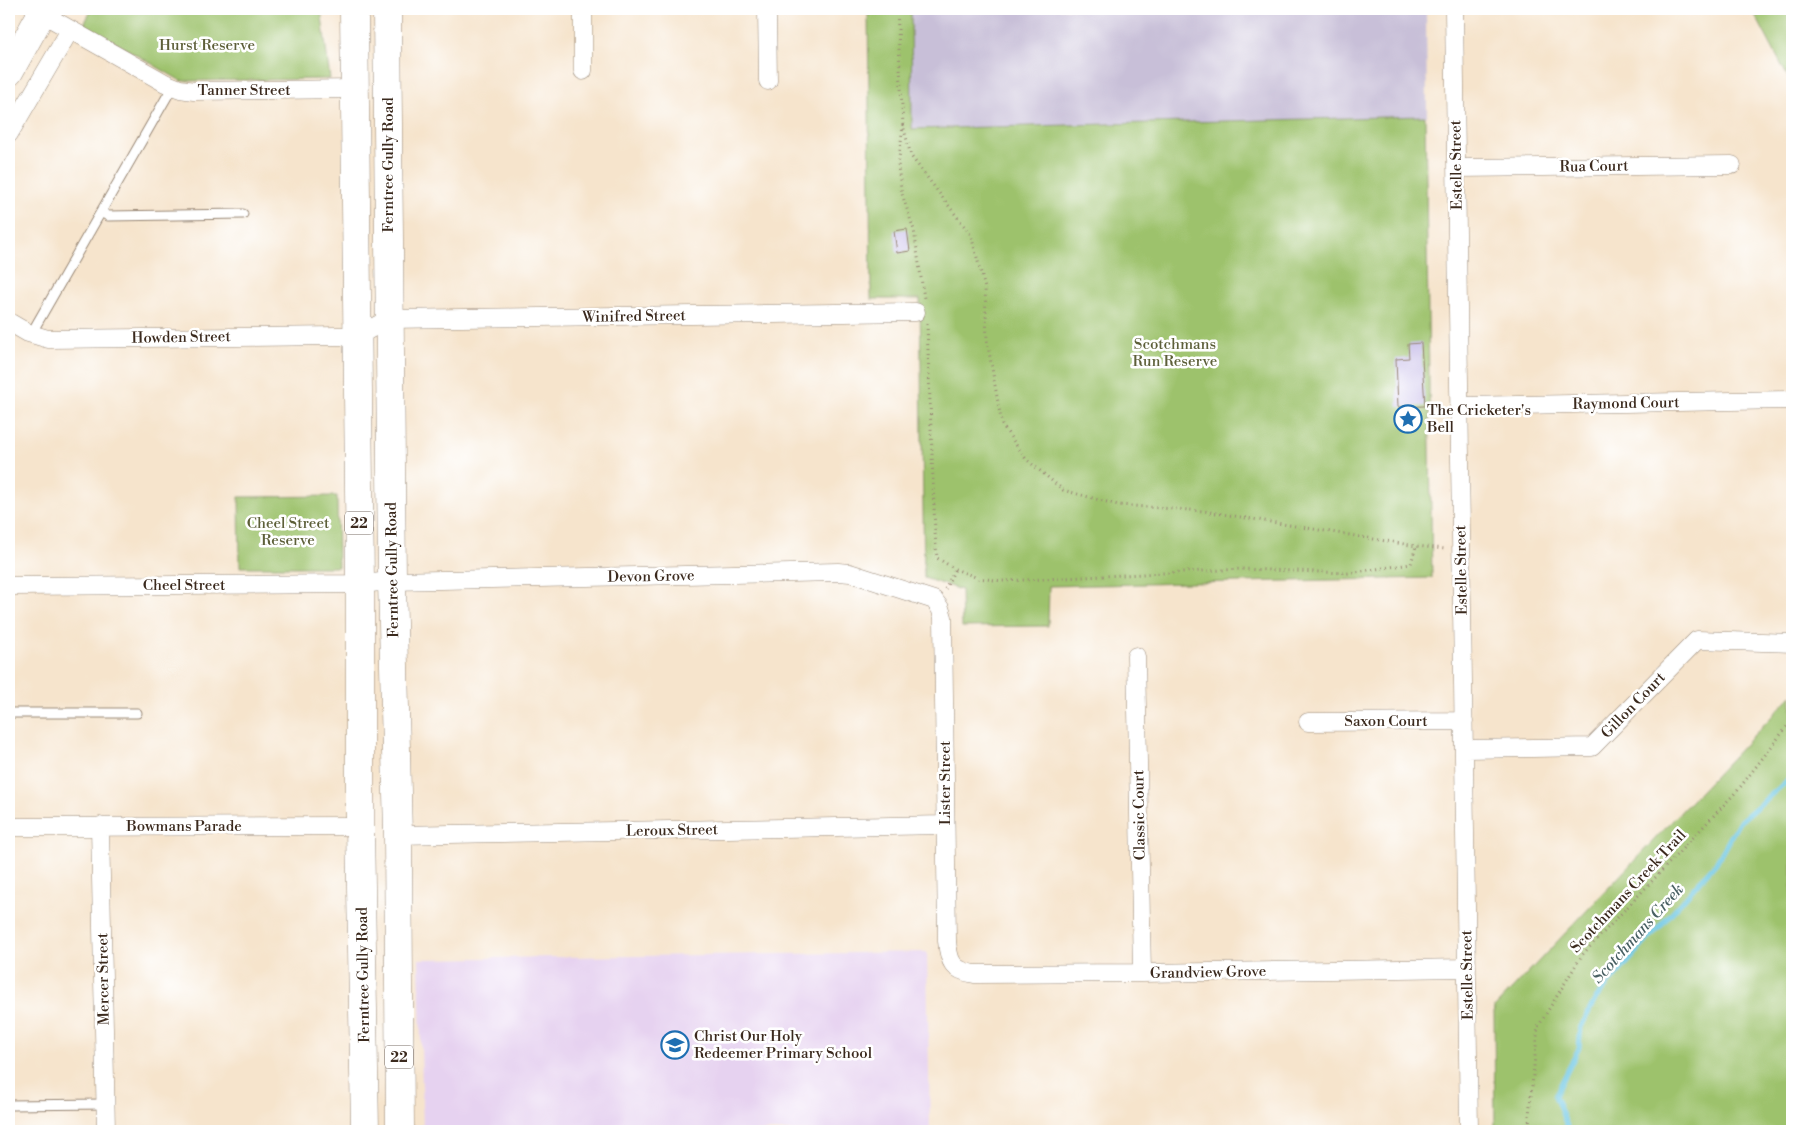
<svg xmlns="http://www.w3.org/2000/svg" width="1801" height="1140" font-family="'Libre Bodoni',serif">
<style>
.built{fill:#e6d2f0}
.industrial{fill:#c8bfd8}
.green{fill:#9dc26c;stroke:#6c7645}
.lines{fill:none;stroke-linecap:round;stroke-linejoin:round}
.stream{stroke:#64c3e2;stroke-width:5}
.building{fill:#c3b8e7}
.service-casing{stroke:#988775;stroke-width:11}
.minor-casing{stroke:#988775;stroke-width:19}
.primary-casing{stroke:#988775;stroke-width:29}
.trunk-casing{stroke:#988775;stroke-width:29}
.path{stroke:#988775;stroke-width:3;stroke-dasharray:1 4;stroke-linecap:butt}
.service{stroke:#fff;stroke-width:9}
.minor{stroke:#fff;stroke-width:18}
.primary{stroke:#fff;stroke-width:28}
.trunk{stroke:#fff;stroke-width:28}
.labels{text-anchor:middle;stroke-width:5;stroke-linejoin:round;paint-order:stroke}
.shield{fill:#fff;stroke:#766a62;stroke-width:1}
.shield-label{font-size:14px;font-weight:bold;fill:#3b2a1e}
.park-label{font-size:15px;fill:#5d5f39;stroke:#fff}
.street-label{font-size:15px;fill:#3b2a1e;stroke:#fff}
.poi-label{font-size:15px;fill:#3b2a1e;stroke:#fff;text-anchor:start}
.water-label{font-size:16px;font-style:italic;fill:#496063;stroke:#fff}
</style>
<rect width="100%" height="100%" fill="#fff"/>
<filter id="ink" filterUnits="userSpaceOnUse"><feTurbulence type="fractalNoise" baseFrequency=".02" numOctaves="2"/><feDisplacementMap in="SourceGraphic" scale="10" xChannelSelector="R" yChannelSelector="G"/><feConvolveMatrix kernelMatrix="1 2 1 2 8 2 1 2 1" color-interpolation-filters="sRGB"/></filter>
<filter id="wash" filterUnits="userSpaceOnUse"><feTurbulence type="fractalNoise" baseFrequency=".0096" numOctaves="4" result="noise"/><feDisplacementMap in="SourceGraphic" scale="20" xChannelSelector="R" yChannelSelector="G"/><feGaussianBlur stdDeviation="1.12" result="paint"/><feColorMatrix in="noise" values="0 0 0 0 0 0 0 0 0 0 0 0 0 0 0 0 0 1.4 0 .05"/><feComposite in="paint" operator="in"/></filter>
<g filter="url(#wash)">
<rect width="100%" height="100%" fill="#f6e4cc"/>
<path class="built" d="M927 952 930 1131H423L419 959Z"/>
<path class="industrial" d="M911 9H1426L1427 116 912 130Z"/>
<path class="green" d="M92 9H321L330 79 181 81 84 24Z
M868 9H911L912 129 1425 116 1432 578 1049 586 1048 626 962 627 961 590 924 578 920 299H871Z
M1752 9H1792V85Z
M337 496 338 567H240L239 497Z
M1792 695V1131H1495L1494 1008Z"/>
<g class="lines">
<path class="stream" d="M1569 1131 1555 1096 1579 1048 1581 1027 1596 998 1716 863 1739 822 1792 777"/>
</g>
<g id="blocks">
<path class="building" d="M907 229 910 251 897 253 894 231Z
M1421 343 1425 406 1398 407 1396 359 1409 358 1408 344Z"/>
</g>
</g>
<g filter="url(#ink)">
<use href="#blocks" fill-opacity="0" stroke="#988775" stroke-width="1"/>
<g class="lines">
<g class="service-casing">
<path id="service" d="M101 212 108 216 243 214
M31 334 173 86
M9 713H137
M9 1105 105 1104"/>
</g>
<g class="minor-casing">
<path id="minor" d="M34 9 165 83 180 89 194 91 355 89
M583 9V71
M767 9 768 81
M1454 9 1469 1131
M9 134 70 30
M1456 168 1732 165
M9 322 28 333 48 339 339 336H357L389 319 916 312
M1459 406 1792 400
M9 586 360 584 392 581 838 572 850 573 934 600 940 608 943 617 947 941C949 962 952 970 974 974L1142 973 1467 968
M1136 656 1142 973
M1308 722 1464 721
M1464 749 1592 747 1697 640 1792 643
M100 826 106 1131
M9 827 360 826
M398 835 945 825"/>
</g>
<g class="primary-casing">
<path id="primary" d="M354 9 360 584V826L365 1131
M387 9 392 581 398 835 400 1131"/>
</g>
<g class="trunk-casing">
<path id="trunk" d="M9 72 44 9"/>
</g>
<path class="path" d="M897 9 903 125 911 156 971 235 985 288 987 340 1002 425 1026 459 1063 490 1118 505 1204 511 1416 546 1446 549
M1790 9 1792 12
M903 125 898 167 902 194 914 230 924 298
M927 324 935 532 937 558 955 569 978 578 1002 581 1241 569 1348 573 1411 564 1416 546
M945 589 955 569
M1530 1131 1529 1115 1538 1027 1582 955 1738 790 1792 720"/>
<use href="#service" class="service"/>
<use href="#minor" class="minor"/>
<use href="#primary" class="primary"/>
<use href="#trunk" class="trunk"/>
</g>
</g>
<defs>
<g id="sight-ring" transform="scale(1.4375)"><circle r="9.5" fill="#fff" stroke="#1f6fb2" stroke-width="1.5"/><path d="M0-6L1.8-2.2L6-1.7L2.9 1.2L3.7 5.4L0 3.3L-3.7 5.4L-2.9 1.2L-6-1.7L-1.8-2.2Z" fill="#1f6fb2"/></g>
<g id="school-ring" transform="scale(1.4375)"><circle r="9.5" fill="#fff" stroke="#1f6fb2" stroke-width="1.5"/><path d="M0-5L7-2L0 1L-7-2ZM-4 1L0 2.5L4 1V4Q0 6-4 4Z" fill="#1f6fb2"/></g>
</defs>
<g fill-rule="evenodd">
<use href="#sight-ring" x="1408" y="419"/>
<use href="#school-ring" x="675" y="1045"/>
</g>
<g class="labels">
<g class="shield">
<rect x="345" y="511.5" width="28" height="23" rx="4"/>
<rect x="385" y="1045.5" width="28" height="23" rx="4"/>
</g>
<g class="shield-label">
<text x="359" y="528">22</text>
<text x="399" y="1062">22</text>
</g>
<g class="park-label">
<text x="207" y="50">Hurst Reserve</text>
<text x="1175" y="349">Scotchmans<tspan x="1175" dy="17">Run Reserve</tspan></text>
<text x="288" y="528">Cheel Street<tspan x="288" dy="17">Reserve</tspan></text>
</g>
<g class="street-label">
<text x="244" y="95">Tanner Street</text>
<text transform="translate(388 165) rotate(-90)" y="5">Ferntree Gully Road</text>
<text transform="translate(1456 165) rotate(-91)" y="5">Estelle Street</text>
<text transform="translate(1594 166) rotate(-1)" y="5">Rua Court</text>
<text transform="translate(634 316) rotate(-1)" y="5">Winifred Street</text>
<text transform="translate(181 337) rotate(-1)" y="5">Howden Street</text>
<text transform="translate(1626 403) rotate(-1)" y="5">Raymond Court</text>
<text transform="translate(392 570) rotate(-91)" y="5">Ferntree Gully Road</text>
<text transform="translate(1461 570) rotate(-91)" y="5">Estelle Street</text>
<text transform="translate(651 576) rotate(-1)" y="5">Devon Grove</text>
<text x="184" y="590">Cheel Street</text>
<text transform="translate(1633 705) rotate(-46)" y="5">Gillon Court</text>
<text x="1386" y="726">Saxon Court</text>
<text transform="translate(945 783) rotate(-90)" y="5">Lister Street</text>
<text transform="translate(1139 815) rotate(-91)" y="5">Classic Court</text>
<text x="184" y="831">Bowmans Parade</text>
<text transform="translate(672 830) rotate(-1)" y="5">Leroux Street</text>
<text transform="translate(1628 891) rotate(-47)" y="5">Scotchmans Creek Trail</text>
<text transform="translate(1208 972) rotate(-1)" y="5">Grandview Grove</text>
<text transform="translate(363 975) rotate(-91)" y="5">Ferntree Gully Road</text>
<text transform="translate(1467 975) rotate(-91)" y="5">Estelle Street</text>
<text transform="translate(103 979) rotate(-91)" y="5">Mercer Street</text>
</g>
<g class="poi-label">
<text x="1427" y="415">The Cricketer's<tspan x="1427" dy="17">Bell</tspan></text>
<text x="694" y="1041">Christ Our Holy<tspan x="694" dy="17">Redeemer Primary School</tspan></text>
</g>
<g class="water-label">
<text transform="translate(1637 933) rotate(-48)" y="6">Scotchmans Creek</text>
</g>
</g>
<rect width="1801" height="1140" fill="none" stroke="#fff" stroke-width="30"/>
</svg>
